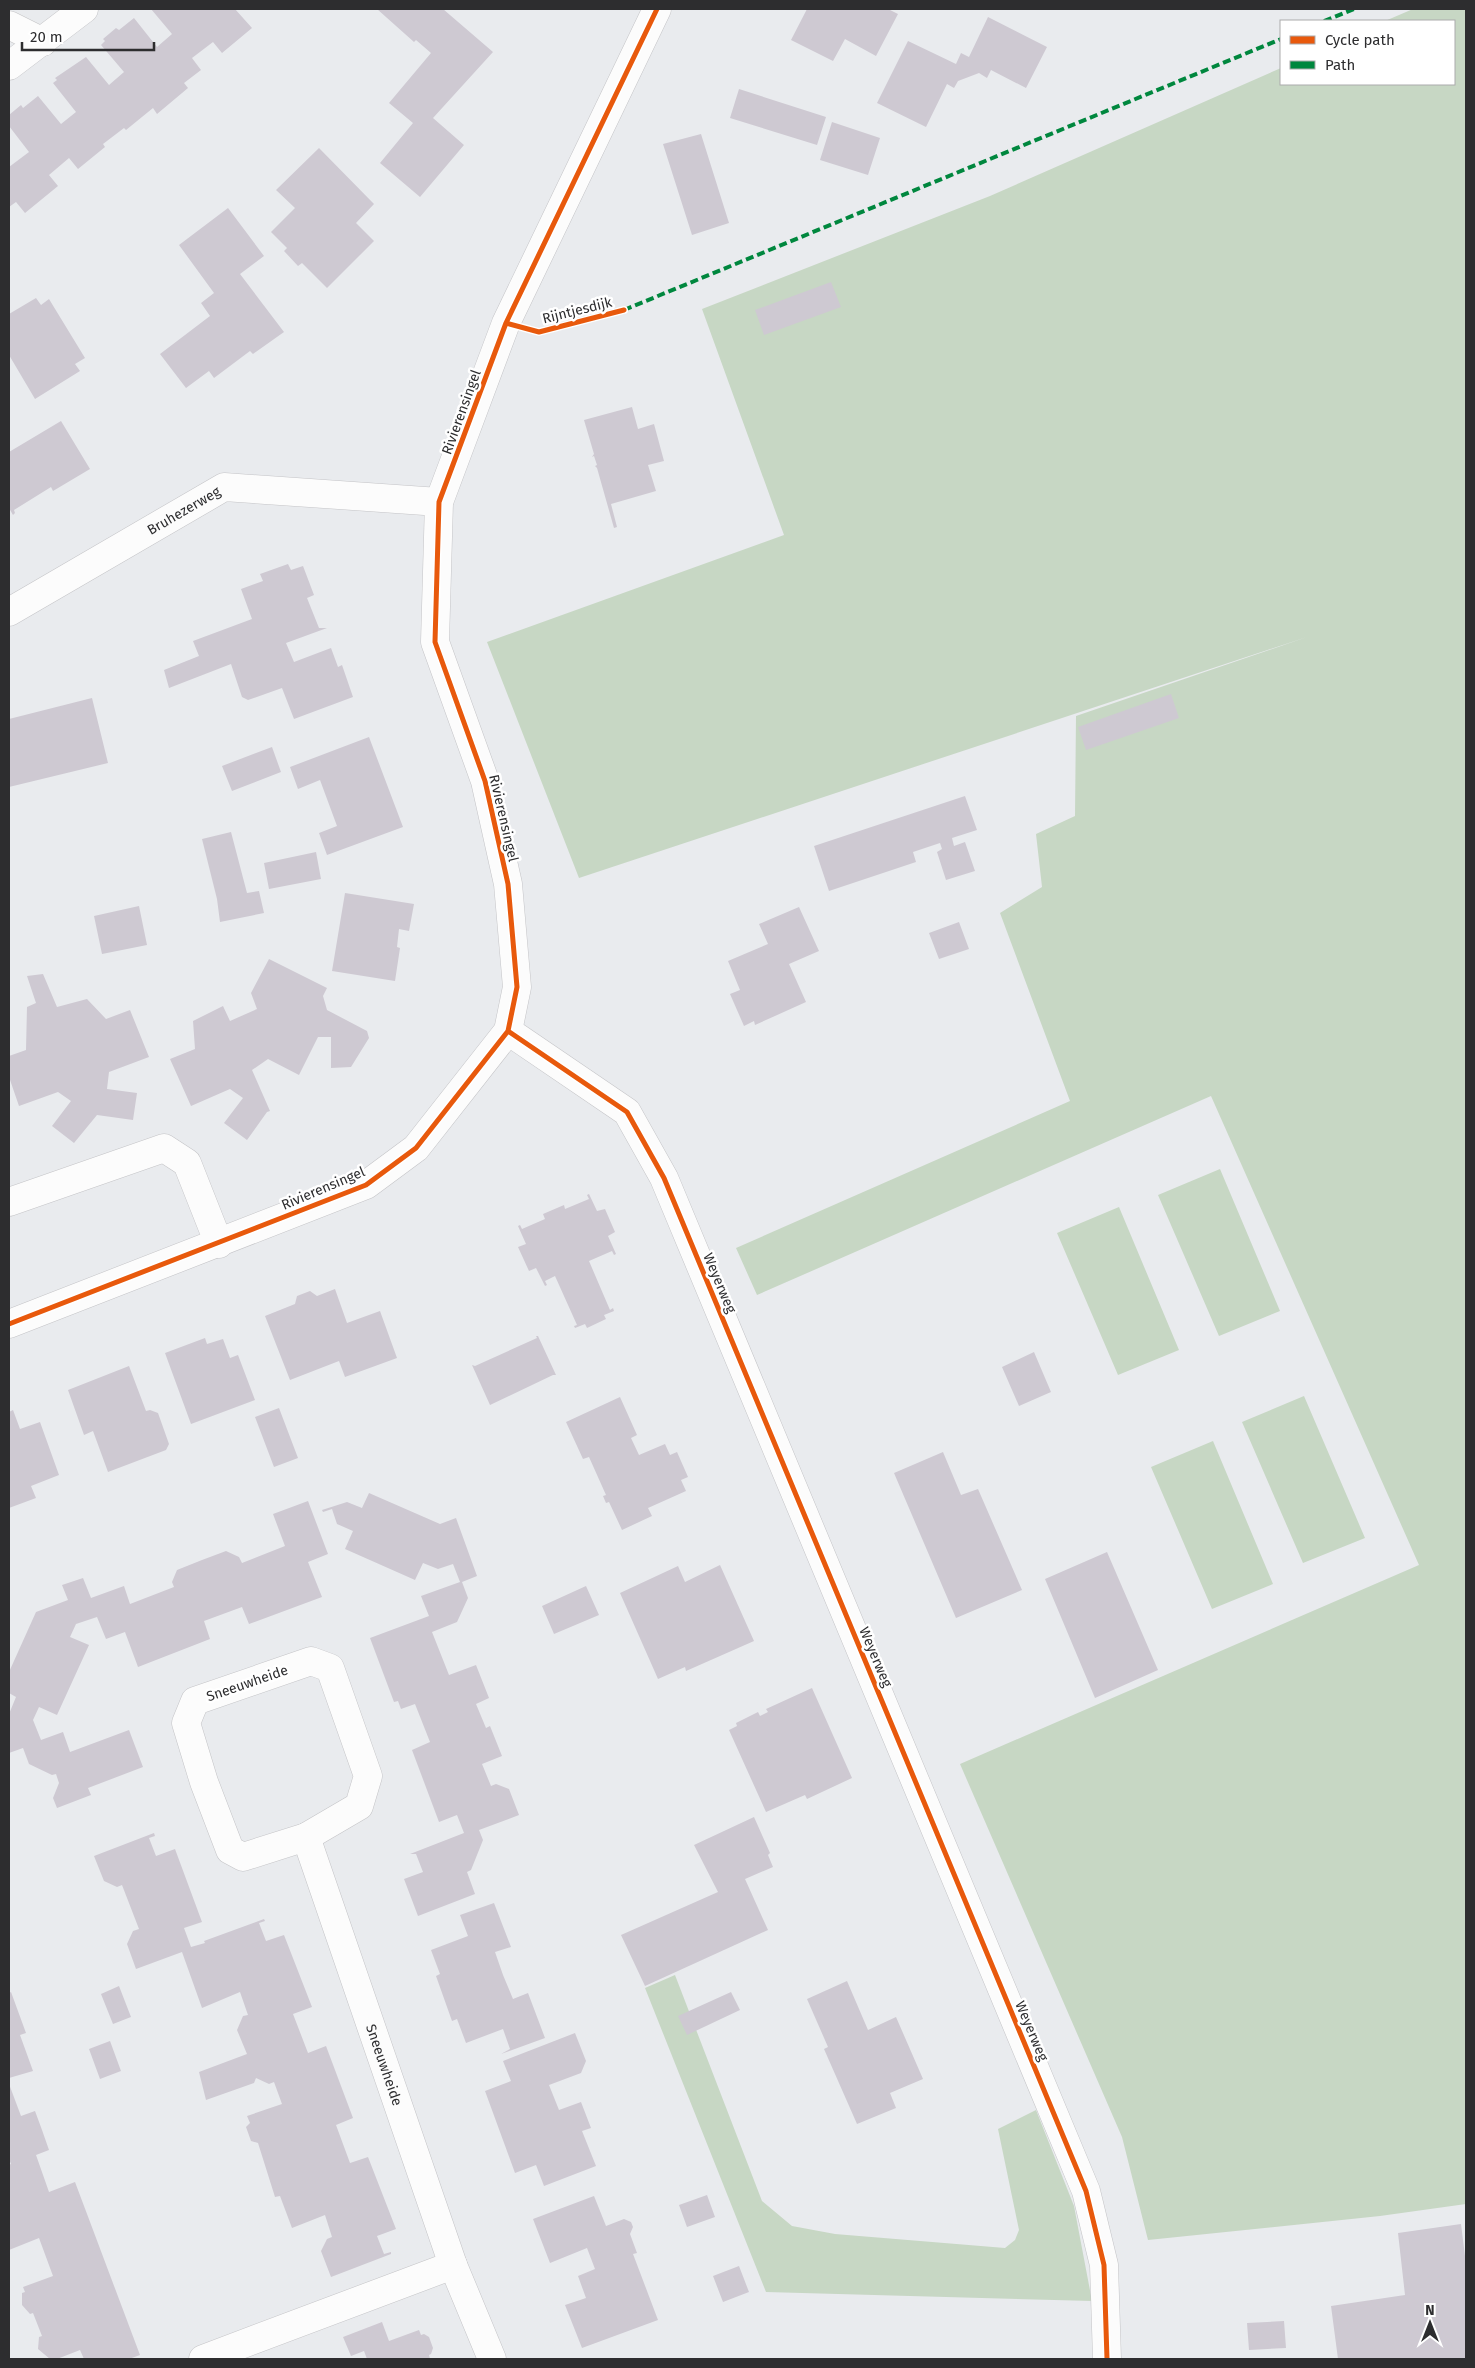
<svg xmlns="http://www.w3.org/2000/svg" width="1475" height="2368" font-family="'Fira Sans',sans-serif">
<style>
.green{fill:#c7d7c4}
.building{fill:#cec9d2}
.lines{fill:none;stroke-linecap:round;stroke-linejoin:round}
.minor-casing{stroke:#c4c4c7;stroke-width:29}
.tertiary-casing{stroke:#c4c4c7;stroke-width:29}
.minor{stroke:#fcfcfc;stroke-width:28}
.tertiary{stroke:#fcfcfc;stroke-width:28}
.quiet{stroke:#00873e;stroke-width:4;stroke-dasharray:8 4;stroke-linecap:butt}
.cycleway-casing{stroke:#fff;stroke-width:8}
.cycleway{stroke:#e8590c;stroke-width:5}
.labels{text-anchor:middle;stroke-width:5;stroke-linejoin:round;paint-order:stroke}
.street-label{font-size:14px;fill:#2d2d2f;stroke:#fff}
</style>
<rect width="100%" height="100%" fill="#e9ebee"/>
<path class="green" d="M1413 9H1466V2204L1380 2216 1148 2240 1122 2137 960 1764 1419 1565 1211 1096 757 1295 736 1248 1070 1101 1000 913 1042 887 1036 834 1075 816 1076 716 1307 637 579 878 487 642 784 535 702 309 990 196 1281 68V84H1454V21H1385Z
M1220 1169 1280 1311 1219 1336 1158 1195Z
M1119 1207 1179 1350 1118 1375 1057 1233Z
M1304 1396 1365 1538 1303 1563 1242 1422Z
M1213 1441 1273 1584 1212 1609 1151 1467Z
M675 1975 762 2201 792 2226 835 2234 1005 2248 1015 2240 1019 2230 998 2129 1036 2110 1074 2206 1092 2301 766 2292 645 1988Z"/>
<path class="building" d="M151 9H235L252 28 222 53 213 42 192 58 201 70 184 83 188 88 157 114 153 108 126 130 124 128 103 144 105 147 78 169 69 158 49 175 58 186 25 213 16 202 9 207V167L29 152 9 126V115L21 105 23 108 38 96 61 124 76 112 53 83 57 80 55 78 86 57 109 85 124 72 101 45 105 41 103 39 116 28 119 30 134 18 157 47 172 34Z
M377 9H443L493 52 433 118 464 145 420 197 380 163 413 123 389 103 431 53 416 40 414 42Z
M807 9H888L898 14 876 56 845 39 833 61 791 40Z
M988 17 1047 47 1026 88 991 70 987 78 979 73 958 81 954 88 947 84 926 127 877 103 908 41 956 64 961 53 969 57Z
M739 89 826 117 817 145 730 118Z
M832 122 880 138 868 175 820 160Z
M701 134 729 223 692 235 663 144Z
M319 148 374 204 356 223 374 241 327 288 302 263 298 266 284 251 287 248 271 232 295 208 276 190Z
M228 208 264 256 240 274 284 332 253 354 250 351 214 378 209 371 186 388 160 354 210 316 201 303 214 293 179 245Z
M831 282 841 307 764 335 755 310Z
M36 298 41 305 49 299 85 358 75 364 80 371 35 399 9 355V314Z
M632 407 638 429 654 424 664 461 648 465 656 491 611 504 617 527 614 528 597 468 595 466 597 465 594 456 592 457 594 454 584 420Z
M61 421 90 469 53 491 51 487 14 510 15 513 13 515 9 508V452Z
M288 564 291 570 303 566 314 595 307 598 319 628H327L286 643 294 662 331 648 338 667 342 665 353 697 294 719 282 688 248 700 242 697 231 664 169 688 164 670 199 656 193 641 252 619 241 589 263 581 260 574Z
M1171 694 1179 718 1086 750 1078 727Z
M92 698 108 763 9 787V719Z
M369 737 403 827 327 855 319 833 337 826 320 780 298 789 290 767Z
M272 747 281 772 232 791 222 766Z
M965 796 977 830 952 838 954 846 965 842 975 871 946 880 937 852 942 849 940 843 913 852 916 862 829 891 814 846Z
M231 832 247 893 259 891 264 913 220 922 217 899 202 839Z
M316 852 321 879 269 889 264 863Z
M345 893 414 904 409 931 399 929 397 947 400 948 395 981 332 971Z
M139 906 147 945 102 954 94 916Z
M799 907 819 951 789 964 806 1002 755 1025 754 1021 744 1026 730 994 740 990 728 961 768 944 759 924Z
M959 922 969 949 939 959 929 933Z
M269 959 327 988 323 996 327 1010 367 1031 369 1038 351 1067 331 1068V1037H318L299 1075 268 1059 252 1070 270 1111 267 1112 247 1140 224 1123 243 1098 230 1089 191 1106 170 1059 195 1049 193 1021 223 1006 230 1021 257 1009 251 993Z
M43 974 57 1007 87 999 106 1019 130 1010 149 1057 109 1072 107 1089 137 1093 133 1120 97 1115 74 1143 52 1126 71 1101 58 1092 19 1106 9 1077V1056L26 1050 27 1007 36 1003 27 976Z
M589 1194 597 1211 605 1209 615 1232 608 1236 616 1254 614 1255 612 1251 589 1261 610 1310 613 1308 614 1311 604 1315 606 1319 587 1328 585 1324 575 1328 574 1326 577 1325 555 1276 545 1281 547 1285 545 1286 536 1268 529 1271 518 1247 526 1244 518 1226 520 1225 522 1229 545 1219 543 1214 564 1205 565 1209 589 1199 587 1195Z
M335 1289 347 1323 380 1311 397 1358 345 1377 339 1361 290 1380 265 1316 295 1304 297 1296 310 1291 317 1296Z
M536 1336H538L556 1375H553L490 1405 472 1365 475 1366 537 1338Z
M205 1338 207 1344 223 1339 230 1358 238 1355 255 1400 191 1424 165 1353Z
M1034 1352 1051 1392 1019 1406 1002 1367Z
M129 1366 146 1411 150 1410 158 1413 169 1444 166 1450 108 1472 93 1431 84 1435 68 1390Z
M620 1397 637 1435 631 1438 639 1455 665 1444 670 1455 677 1452 688 1477 681 1480 686 1491 648 1508 652 1516 622 1530 609 1502 606 1503 603 1496 606 1495 589 1457 583 1459 566 1422Z
M279 1408 298 1458 274 1467 255 1417Z
M13 1410 20 1429 40 1422 59 1475 31 1486 36 1498 9 1508V1412Z
M943 1452 961 1495 978 1489 1022 1590 956 1618 894 1473Z
M369 1493 440 1524 456 1518 477 1576 462 1582 468 1598 457 1622 432 1632 449 1675 476 1665 489 1698 476 1704 486 1728 490 1726 502 1756 482 1764 491 1786 496 1784 509 1789 519 1815 479 1830 483 1840 471 1870 467 1872 475 1894 418 1916 404 1879 423 1872 416 1854H410L464 1833 457 1815 439 1822 412 1750 430 1742 415 1704 401 1709 398 1701 394 1702 370 1638 429 1616 421 1596 460 1582 453 1564 438 1569 423 1563 415 1580 345 1549 353 1531 337 1524 332 1509 323 1512 322 1510 347 1502 362 1508Z
M308 1501 328 1554 308 1562 322 1597 249 1624 242 1607 204 1621 210 1639 138 1667 125 1632 106 1639 97 1617 76 1624 70 1637 89 1645 57 1715 39 1707 33 1720 41 1740 63 1732 70 1752 129 1730 143 1767 88 1788 91 1795 57 1808 53 1798 59 1783 56 1774 52 1775 29 1764 23 1748 9 1753V1714L16 1697 9 1693V1672L36 1612 68 1600 62 1585 83 1578 91 1598 124 1586 130 1604 174 1587 172 1582 177 1570 202 1560 226 1551 239 1557 242 1563 285 1546 273 1514Z
M1107 1552 1158 1670 1095 1698 1045 1579Z
M720 1565 754 1641 686 1671 685 1667 658 1679 620 1593 678 1566 685 1582Z
M586 1586 599 1615 554 1634 542 1606Z
M812 1688 852 1778 807 1799 805 1795 766 1812 729 1730 737 1726 736 1723 758 1712 760 1716 768 1712 766 1709Z
M754 1817 770 1853 768 1855 773 1867 745 1879 768 1930 645 1986 621 1935 718 1892 694 1845Z
M154 1833 155 1836 149 1838 156 1856 175 1849 202 1922 184 1928 191 1947 205 1943 204 1941 264 1919 265 1921 259 1923 266 1941 284 1935 312 2007 293 2014 308 2053 326 2046 353 2118 336 2125 350 2163 368 2157 396 2229 377 2236 384 2254 391 2252V2254L331 2277 321 2251 327 2239 332 2237 325 2215 292 2228 280 2196 275 2197 258 2143 251 2141 246 2127 250 2123 247 2116 282 2104 274 2082 269 2084 256 2078 254 2083 206 2100 199 2072 247 2054 237 2030 243 2016 248 2015 240 1992 202 2008 182 1952 136 1969 127 1944 133 1931 139 1929 122 1885 117 1887 104 1881 94 1856Z
M494 1903 511 1947 495 1952 503 1975 513 1999 528 1993 545 2038 501 2054 510 2049 503 2029 466 2043 457 2019 452 2021 436 1976 440 1974 431 1950 468 1936 460 1915Z
M847 1981 868 2030 896 2017 923 2079 890 2093 896 2108 857 2124 824 2049 828 2047 807 1999Z
M119 1986 131 2017 113 2024 101 1994Z
M11 1992 26 2033 20 2035 33 2071 9 2078V1993Z
M731 1992 740 2010 687 2035 678 2016Z
M575 2033 586 2061 581 2073 549 2085 559 2110 581 2102 591 2128 582 2131 596 2166 544 2186 536 2165 515 2173 485 2091 511 2081 503 2061Z
M110 2041 121 2071 100 2079 89 2049Z
M9 2084 21 2116 35 2111 42 2130 49 2150 36 2155 49 2192 75 2182 140 2355 129 2359H84L80 2350 57 2359H50L38 2349 39 2337 42 2336 33 2313 30 2314 22 2305V2293L25 2292 23 2287 53 2276 39 2238 9 2250V2165L11 2164 9 2159Z
M707 2195 715 2217 687 2227 679 2205Z
M594 2196 606 2226 624 2219 631 2222 633 2227 630 2234 637 2253 633 2254 658 2320 582 2348 565 2305 586 2298 578 2276 595 2269 587 2248 550 2263 533 2219Z
M1461 2224 1466 2264V2359H1338L1331 2306 1405 2295 1398 2233Z
M739 2266 749 2292 723 2302 713 2276Z
M1284 2321 1286 2348 1249 2350 1247 2323Z
M382 2322 389 2341 419 2330 421 2335 424 2334 429 2337 433 2348 431 2354 429 2355 430 2359H367L364 2351 351 2356 343 2337Z"/>
<g class="lines">
<g class="minor-casing">
<g id="minor">
<path d="M9 25 43 42"/>
<path d="M9 66 84 9"/>
<path id="s1" d="M9 612 224 487 439 502"/>
<path d="M508 1031 627 1112 664 1178 1086 2191 1104 2265 1107 2359"/>
<path d="M9 1202 164 1148 187 1163 219 1244"/>
<path d="M311 1661 330 1668 368 1776 359 1806 306 1837 243 1857 230 1850 204 1782 186 1723 195 1701Z"/>
<path id="s2" d="M306 1837 453 2265 492 2359"/>
<path d="M203 2359 453 2265"/>
</g>
</g>
<g class="tertiary-casing">
<path id="tertiary" d="M9 1324 366 1185 416 1148 508 1031 517 987 508 884 485 781 435 642 439 502 506 323 657 9"/>
</g>
<use href="#minor" class="minor"/>
<use href="#tertiary" class="tertiary"/>
<path class="quiet" d="M1324 21 1354 9
M624 310 1281 39"/>
<g class="cycleway-casing">
<path id="cycleway" d="M506 323 539 332 624 310
M508 1031 627 1112 664 1178 1086 2191 1104 2265 1107 2359
M9 1324 366 1185 416 1148 508 1031 517 987 508 884 485 781 435 642 439 502 506 323 657 9"/>
</g>
<use href="#cycleway" class="cycleway"/>
</g>
<g class="labels">
<g class="street-label">
<text transform="translate(577 310) rotate(-14)" y="5">Rijntjesdijk</text>
<text transform="translate(461 412) rotate(-70)" y="5">Rivierensingel</text>
<text dy="5" stroke="none"><textPath href="#s1" startOffset="202">Bruhezerweg</textPath></text>
<text transform="translate(504 818) rotate(77)" y="5">Rivierensingel</text>
<text transform="translate(323 1188) rotate(-23)" y="5">Rivierensingel</text>
<text transform="translate(720 1283) rotate(67)" y="5">Weyerweg</text>
<text transform="translate(876 1657) rotate(67)" y="5">Weyerweg</text>
<text transform="translate(247 1683) rotate(-19)" y="5">Sneeuwheide</text>
<text transform="translate(1032 2031) rotate(67)" y="5">Weyerweg</text>
<text dy="5" stroke="none"><textPath href="#s2" startOffset="241">Sneeuwheide</textPath></text>
</g>
</g>
<rect width="1475" height="2368" fill="none" stroke="#2d2d2f" stroke-width="20"/>
<rect x="1280" y="20" width="175" height="65" fill="#ffffff" stroke="#ababac"/>
<rect x="1290" y="36" width="25" height="8" fill="#e8590c" stroke="#ababac"/>
<text x="1325" y="45" font-size="15" fill="#2d2d2f">Cycle path</text>
<rect x="1290" y="61" width="25" height="8" fill="#00873e" stroke="#ababac"/>
<text x="1325" y="70" font-size="15" fill="#2d2d2f">Path</text>
<g transform="translate(1430 2323)" stroke="#ffffff" stroke-width="4" paint-order="stroke">
<path d="M0-4L9 19L0 12L-9 19Z" fill="#2d2d2f"/>
<text y="-8" font-size="14" font-weight="bold" text-anchor="middle" fill="#2d2d2f">N</text>
</g>
<path d="M22 42v8h132v-8" fill="none" stroke="#2d2d2f" stroke-width="2.5"/>
<text x="30" y="42" font-size="15" fill="#2d2d2f" stroke="#ffffff" stroke-width="4" paint-order="stroke">20 m</text>
</svg>
